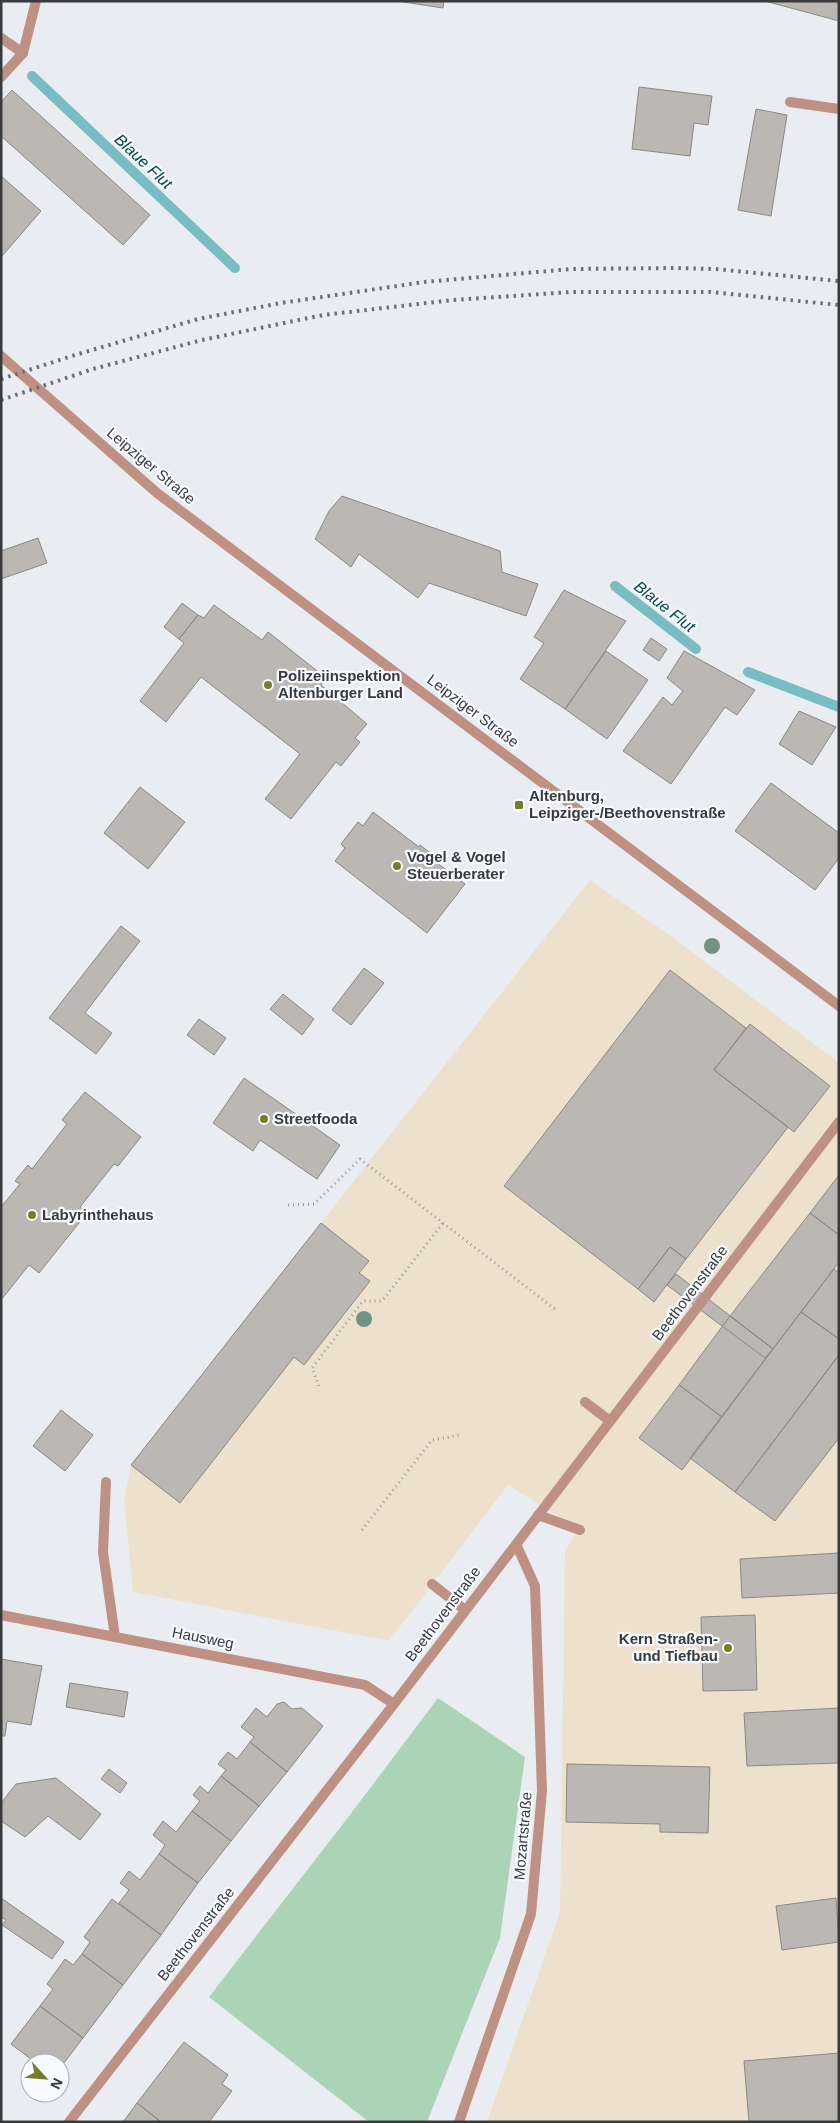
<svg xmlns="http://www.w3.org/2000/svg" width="840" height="2123" font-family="Arial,sans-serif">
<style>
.commercial{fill:#ede1cd}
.green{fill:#abd4b7}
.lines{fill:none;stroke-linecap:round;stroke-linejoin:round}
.stream{stroke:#78bdc1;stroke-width:10}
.building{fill:#bbb7b2;stroke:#8c8783}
.path{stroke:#999b9f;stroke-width:3;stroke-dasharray:1 4;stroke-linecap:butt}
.service{stroke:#bf9185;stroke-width:10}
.minor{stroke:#bf9185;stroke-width:10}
.tertiary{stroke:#bf9185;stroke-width:10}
.rail{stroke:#6e6f72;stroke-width:4;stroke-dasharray:2.5 5;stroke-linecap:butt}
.tree{fill:#729384}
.poi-dot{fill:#777e29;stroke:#f7faff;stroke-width:2}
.labels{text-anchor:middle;stroke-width:4.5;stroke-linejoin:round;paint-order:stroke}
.street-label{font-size:15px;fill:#393a3c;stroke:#f7faff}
.poi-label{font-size:15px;font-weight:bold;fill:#393a3c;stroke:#f7faff;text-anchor:start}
.water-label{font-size:16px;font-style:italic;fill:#03464a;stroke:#f7faff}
</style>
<rect width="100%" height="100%" fill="#e9edf2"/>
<path class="commercial" d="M590 880 672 937 839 1063V2122H487L560 1912 565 1551 579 1529 508 1485 389 1641 133 1592 124 1500 131 1465Z"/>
<path class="green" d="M438 1698 525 1757 500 1938 427 2122H369L209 1997 346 1820Z"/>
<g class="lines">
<path class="stream" d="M32 76 235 268
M615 586 696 649
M748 672 839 707"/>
</g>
<path class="building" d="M397 1H444L443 8Z
M765 1H839V21Z
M639 87 712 96 708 125 694 123 690 156 632 149Z
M12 90 150 215 123 245 1 136V102Z
M756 109 787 115 771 216 738 210Z
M1 176 41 211 2 256H1Z
M342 496 500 551 502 572 538 584 526 616 429 583 418 598 359 554 351 567 315 539 329 511Z
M38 538 47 563 1 579V551Z
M564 590 626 621 565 709 520 679 544 643 534 637Z
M182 603 198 615 179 639 164 627Z
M214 605 262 640 268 632 326 678 321 685 367 724 355 738 360 742 341 766 336 762 291 819 265 799 300 754 201 677 166 722 140 701 184 643 179 639 198 615 204 618Z
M651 638 667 649 659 661 643 650Z
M606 651 648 680 607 739 565 709Z
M684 651 755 690 737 715 725 707 671 784 623 751 663 697 672 705 683 691 667 678Z
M799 711 836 727 812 765 779 744Z
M771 783 839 833V858L815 890 735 831Z
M140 787 185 822 148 869 104 833Z
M373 812 419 847 420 845 438 859 436 862 465 884 427 933 335 861 345 848 341 844 358 822 363 826Z
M121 926 140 941 85 1013 112 1033 96 1054 49 1018Z
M364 968 384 983 351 1025 332 1010Z
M670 970 746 1028 714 1070 788 1127 686 1259 670 1247 638 1289 504 1186Z
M283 994 314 1019 302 1035 270 1009Z
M199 1019 226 1038 214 1055 187 1035Z
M750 1024 830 1086 794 1132 714 1070Z
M244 1078 340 1145 317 1179 260 1140 253 1151 213 1123Z
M85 1092 141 1137 118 1166 114 1164 80 1207 87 1213 39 1273 29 1265 1 1300V1207L20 1184 15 1181 28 1165 32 1169 67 1124 62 1120Z
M839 1175V1235L810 1213Z
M810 1213 839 1235V1262L773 1349 730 1316Z
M321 1223 369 1261 359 1273 370 1281 304 1365 294 1357 180 1503 131 1465Z
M670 1247 686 1259 654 1302 638 1289Z
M834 1269 839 1273V1339L801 1312Z
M676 1274 773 1349 765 1358 667 1285Z
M801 1312 839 1339V1355L735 1492 690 1458Z
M730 1316 773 1349 722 1417 679 1385Z
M839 1355V1438L775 1521 735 1492Z
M679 1385 722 1417 682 1470 639 1438Z
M61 1410 93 1435 65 1471 33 1446Z
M839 1553V1593L742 1598 740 1559Z
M755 1615 757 1690 703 1691 701 1617Z
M1 1659 42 1666 31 1725 7 1721 5 1736H1Z
M70 1683 128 1692 124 1717 66 1707Z
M284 1702 292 1709 302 1708 323 1726 287 1772 250 1742 254 1737 241 1727 256 1708 267 1717 277 1704Z
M839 1708V1763L747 1766 744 1713Z
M250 1742 287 1772 259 1806 221 1776 226 1770 218 1764 228 1752 237 1759Z
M567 1764 710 1767 708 1833 660 1832V1824L566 1822Z
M109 1769 127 1783 120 1793 101 1779Z
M221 1776 259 1806 231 1841 192 1811 200 1801 193 1795 200 1786 208 1793Z
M56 1778 101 1814 80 1840 48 1816 25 1837 1 1821V1803L16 1784Z
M192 1811 231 1841 198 1883 159 1854 165 1845 153 1835 163 1821 176 1832Z
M159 1854 198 1883 161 1935 119 1903 129 1890 120 1883 129 1871 140 1880Z
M1 1898 64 1942 52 1959 2 1925 6 1920 1 1917Z
M836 1898 839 1942 782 1950 776 1906Z
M112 1899 161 1935 123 1985 82 1954 90 1942 84 1937Z
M82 1954 123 1985 83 2038 40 2006 53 1989 47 1984 65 1959 73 1965Z
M40 2006 83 2038 60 2068V2063H36L11 2044Z
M184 2042 228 2075 222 2084 232 2091 209 2122H161L137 2103Z
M839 2053V2122H749L744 2061Z
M137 2103 161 2122H123Z"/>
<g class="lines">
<path class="path" d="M288 1205 314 1204 360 1159 556 1310
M319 1386 312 1368 363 1301H382L443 1223
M362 1530 432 1440 460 1435"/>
<path class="service" d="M1 38 23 53
M790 102 839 109
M585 1402 610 1421
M106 1482 103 1552 115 1637
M538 1515 580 1530
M432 1584 465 1610"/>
<path class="minor" d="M1 77 23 53 36 1
M1 1615 365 1685 394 1704
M69 2122 394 1704 839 1122
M459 2122 531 1914 542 1791 535 1586 516 1544"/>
<path class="tertiary" d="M1 356 157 493 839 1006"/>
<path class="rail" d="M1 379 75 355 198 319 281 303 424 282 571 269 676 268 715 269 839 281
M1 400 93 369 202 340 323 315 453 300 571 292H710L839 305"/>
</g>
<g class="tree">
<circle cx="712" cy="946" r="8"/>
<circle cx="364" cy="1319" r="8"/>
</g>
<g class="poi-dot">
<circle cx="268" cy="685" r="5"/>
<rect x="514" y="800" width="10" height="10" rx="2.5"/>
<circle cx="397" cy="866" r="5"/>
<circle cx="264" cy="1119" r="5"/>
<circle cx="32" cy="1215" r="5"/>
<circle cx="728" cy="1648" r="5"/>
</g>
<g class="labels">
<g class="street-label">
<text transform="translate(151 466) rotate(40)" y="5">Leipziger Straße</text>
<text transform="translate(473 711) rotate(37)" y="5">Leipziger Straße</text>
<text transform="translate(690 1293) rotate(-53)" y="5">Beethovenstraße</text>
<text transform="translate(443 1614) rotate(-53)" y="5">Beethovenstraße</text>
<text transform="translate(203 1638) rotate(11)" y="5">Hausweg</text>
<text transform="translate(523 1836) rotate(-85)" y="5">Mozartstraße</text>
<text transform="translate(196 1934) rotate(-52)" y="5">Beethovenstraße</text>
</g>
<g class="poi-label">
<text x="278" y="681">Polizeiinspektion<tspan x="278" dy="17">Altenburger Land</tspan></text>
<text x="529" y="801">Altenburg,<tspan x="529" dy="17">Leipziger-/Beethovenstraße</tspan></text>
<text x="407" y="862">Vogel &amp; Vogel<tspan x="407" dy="17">Steuerberater</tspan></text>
<text x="274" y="1124">Streetfooda</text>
<text x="42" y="1220">Labyrinthehaus</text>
<text x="718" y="1644" text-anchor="end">Kern Straßen-<tspan x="718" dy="17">und Tiefbau</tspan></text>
</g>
<g class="water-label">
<text transform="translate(144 161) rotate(43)" y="6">Blaue Flut</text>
<text transform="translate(665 606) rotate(38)" y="6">Blaue Flut</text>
</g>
</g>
<rect width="840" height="2123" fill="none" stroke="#393a3c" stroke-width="5"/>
<g transform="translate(45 2078) rotate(116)"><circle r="24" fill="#f7faff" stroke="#abadb1"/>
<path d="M0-4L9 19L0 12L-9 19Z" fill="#777e29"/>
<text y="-8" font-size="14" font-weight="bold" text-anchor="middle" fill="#393a3c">N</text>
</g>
</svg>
